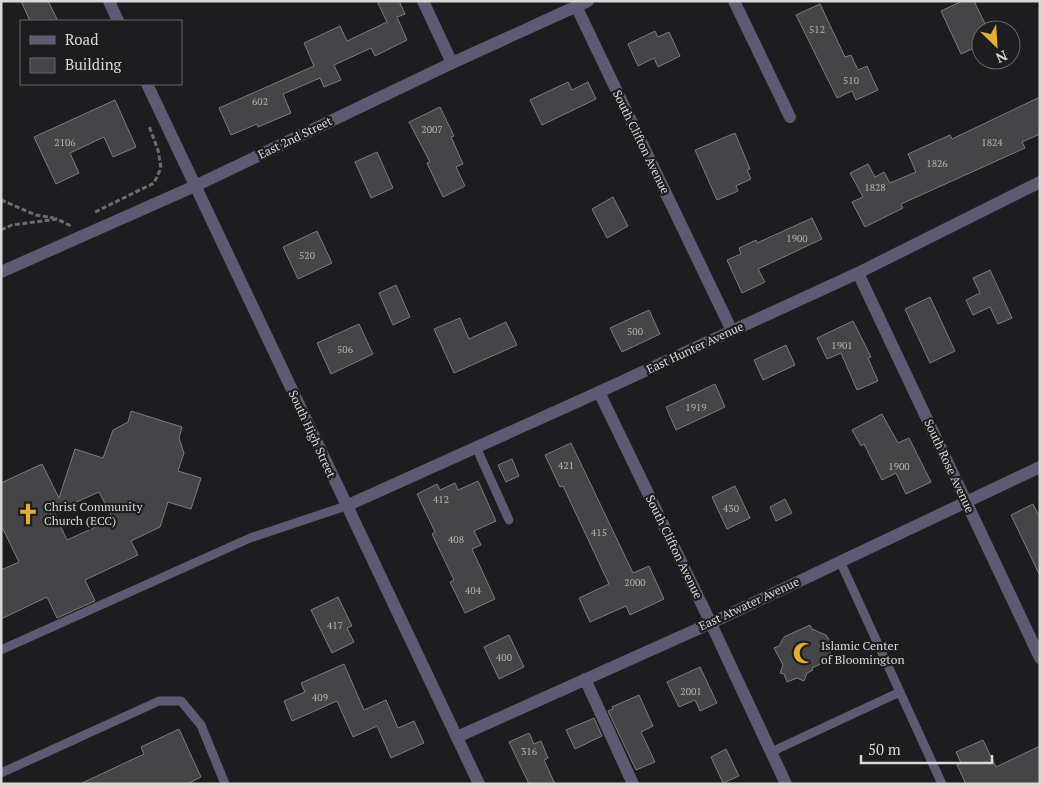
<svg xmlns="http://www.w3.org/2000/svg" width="1041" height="785" font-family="'PT Serif',serif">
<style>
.building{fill:#454547;stroke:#7d7c7f;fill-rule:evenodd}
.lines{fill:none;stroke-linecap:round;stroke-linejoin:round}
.path{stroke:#6d6c6e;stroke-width:3;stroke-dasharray:5 2.5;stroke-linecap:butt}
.service{stroke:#5f5a73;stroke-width:9}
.minor{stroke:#5f5a73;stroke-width:12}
.tertiary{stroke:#5f5a73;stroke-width:12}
.labels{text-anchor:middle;stroke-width:4.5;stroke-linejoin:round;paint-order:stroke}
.number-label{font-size:10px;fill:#b4b4b5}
.street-label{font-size:12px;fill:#d9d9da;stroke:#1d1c1f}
.poi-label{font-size:12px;fill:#d9d9da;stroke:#1d1c1f;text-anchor:start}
</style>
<rect width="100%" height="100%" fill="#1d1c1f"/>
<path class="building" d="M21 1H48L58 21H30Z
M377 1H399L405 14 397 17 407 40 375 56 371 48 334 65 341 80 324 87 320 78 283 94 291 113 258 127 257 124 231 135 219 108 314 66 304 43 340 26 347 41 387 22Z
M962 1H974L988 30H981V45L961 54 941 11Z
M820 4 845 57 851 55 858 70 867 66 878 90 856 100 852 91 837 98 796 15Z
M655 31 658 37 669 32 680 56 658 67 654 58 638 66 628 44Z
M568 82 572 90 588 82 596 99 542 125 530 100Z
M1040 97V134L1022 142 1025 148 901 204 903 208 865 227 852 202 863 197 850 173 868 164 875 177 884 172 890 183 916 172 908 154 950 135 952 139Z
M115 100 136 147 113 157 104 137 70 153 79 173 56 184 34 137Z
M440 107 454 136 451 137 463 164 456 167 465 186 443 197 427 163 430 162 409 122Z
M735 133 750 169 747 170 751 179 736 186 738 191 717 200 695 150Z
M377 152 393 188 371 198 355 162Z
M613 197 628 226 607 238 592 209Z
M812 218 822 239 758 269 765 282 742 293 727 260 741 254 739 248 756 240 757 243Z
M317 231 332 263 298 279 283 247Z
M990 270 1012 318 998 324 990 307 973 315 966 300 980 293 973 278Z
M396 285 410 317 393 325 379 293Z
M930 297 955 351 930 363 905 309Z
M649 310 660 334 622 352 610 328Z
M460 318 469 339 506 322 517 345 454 373 434 329Z
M853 321 871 357 868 358 878 381 857 390 841 353 827 359 817 338Z
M359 324 373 354 331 374 317 343Z
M786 345 795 365 763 380 754 360Z
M715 384 725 407 676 430 666 407Z
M131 411 182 427 179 438 184 453 178 471 201 478 191 509 168 502 160 527 131 541 138 555 85 580 95 601 57 618 47 597 1 619V570L19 562 1 525V483L42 464 59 498 75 449 103 458 113 430 128 422ZM99 492 113 519 67 540 54 512Z
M882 414 898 443 909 438 931 482 906 494 896 473 882 480 864 444 861 446 852 430Z
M571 443 633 573 649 566 664 599 630 615 626 606 590 622 579 598 609 584 563 486 560 487 545 455Z
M512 459 519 476 506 482 498 465Z
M478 481 496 521 474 531 481 545 472 549 495 599 465 613 450 582 454 580 432 534 435 532 417 494 437 484 440 490 455 483 458 490Z
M735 486 750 518 727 529 712 497Z
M785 499 792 513 776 521 770 507Z
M1033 504 1040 518V576L1011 515Z
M338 597 352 626 347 628 354 642 332 653 311 610Z
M810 625 812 629 826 635 830 641 827 646 833 658 812 668 813 670 807 673 804 681 797 678 787 682 784 674 780 673 783 665 774 648 779 646 784 637Z
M509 635 524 667 499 679 484 647Z
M344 664 364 710 386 700 398 728 414 721 424 743 391 758 377 726 353 737 337 701 292 721 284 701 305 692 301 683Z
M700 667 717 703 700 711 695 700 679 707 667 682Z
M639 695 653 726 641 732 655 762 636 770 608 711 613 709 612 707Z
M594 718 602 736 575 749 566 730Z
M179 729 201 777 187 784H80L144 754 141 747Z
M529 733 534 744 541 741 548 758 544 760 555 784H529L509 742Z
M983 740 996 767 1040 746V784H966L957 765 961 763 956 752Z
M726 749 739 776 723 783 711 757Z"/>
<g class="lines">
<path class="path" d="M1 200 36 215 54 218
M95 212 154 183 161 168 158 150 149 126
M1 230 12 225 57 219 69 225 71 224"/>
<path class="service" d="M476 447 509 520
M840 561 942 784
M1 650 250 538 346 506
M771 752 900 692
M1 773 159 701H181L201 725 225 784"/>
<path class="minor" d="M423 1 452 63
M734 1 790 117
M576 6 732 331
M858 273 1040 658
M599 392 706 613 786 784
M346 506 599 392 858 273 1040 182
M585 679 633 784
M457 737 711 623 1040 467"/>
<path class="tertiary" d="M109 1 118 21
M147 84 479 784
M1 272 195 186 452 63 588 1"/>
</g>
<defs>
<g id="church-bare" transform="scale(1.725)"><path d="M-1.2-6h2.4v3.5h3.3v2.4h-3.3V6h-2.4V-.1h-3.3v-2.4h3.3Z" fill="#e2af34" stroke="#1d1c1f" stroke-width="2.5" paint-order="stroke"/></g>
<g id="mosque-bare" transform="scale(1.725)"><path d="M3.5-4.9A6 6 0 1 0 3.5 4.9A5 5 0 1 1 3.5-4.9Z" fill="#e2af34" stroke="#1d1c1f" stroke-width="2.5" paint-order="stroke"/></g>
</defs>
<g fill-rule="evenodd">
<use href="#church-bare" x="28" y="514"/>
<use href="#mosque-bare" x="804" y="653"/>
</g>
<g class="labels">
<g class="number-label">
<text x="817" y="33">512</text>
<text x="851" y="84">510</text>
<text x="260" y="105">602</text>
<text x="432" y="133">2007</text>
<text x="65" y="146">2106</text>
<text x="992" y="146">1824</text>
<text x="937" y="167">1826</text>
<text x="875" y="191">1828</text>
<text x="797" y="242">1900</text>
<text x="307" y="259">520</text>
<text x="635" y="335">500</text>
<text x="842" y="349">1901</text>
<text x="345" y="353">506</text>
<text x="696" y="411">1919</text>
<text x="566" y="469">421</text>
<text x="899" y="470">1900</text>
<text x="441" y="503">412</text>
<text x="731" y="512">430</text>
<text x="599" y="536">415</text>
<text x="456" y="543">408</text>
<text x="635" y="586">2000</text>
<text x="473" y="594">404</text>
<text x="335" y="629">417</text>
<text x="504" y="661">400</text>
<text x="691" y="695">2001</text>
<text x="320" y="701">409</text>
<text x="529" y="755">316</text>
</g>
<g class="street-label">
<text transform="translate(295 138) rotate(-26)" y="4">East 2nd Street</text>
<text transform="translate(641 142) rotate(64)" y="4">South Clifton Avenue</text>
<text transform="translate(695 348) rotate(-25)" y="4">East Hunter Avenue</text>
<text transform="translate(312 434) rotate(65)" y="4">South High Street</text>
<text transform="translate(949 466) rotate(65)" y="4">South Rose Avenue</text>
<text transform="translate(674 547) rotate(64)" y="4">South Clifton Avenue</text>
<text transform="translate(749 604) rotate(-25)" y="4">East Atwater Avenue</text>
</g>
<g class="poi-label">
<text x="44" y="511">Christ Community<tspan x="44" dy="14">Church (ECC)</tspan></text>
<text x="821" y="650">Islamic Center<tspan x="821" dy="14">of Bloomington</tspan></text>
</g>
</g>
<rect width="1041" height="785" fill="none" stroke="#d9d9da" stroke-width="5"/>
<rect x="20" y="20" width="162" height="65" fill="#1d1c1f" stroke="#68686a"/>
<rect x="30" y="36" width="25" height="8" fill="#5f5a73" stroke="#68686a"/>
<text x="65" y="45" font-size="15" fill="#d9d9da">Road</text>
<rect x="30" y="58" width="25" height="15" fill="#454547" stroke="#68686a"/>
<text x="65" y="70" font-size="15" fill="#d9d9da">Building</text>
<g transform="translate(996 45) rotate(155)"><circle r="24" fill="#1d1c1f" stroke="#68686a"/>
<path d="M0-4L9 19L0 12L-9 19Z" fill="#e2af34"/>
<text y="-8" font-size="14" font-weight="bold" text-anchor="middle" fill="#d9d9da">N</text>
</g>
<path d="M861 755v8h131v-8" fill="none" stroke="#d9d9da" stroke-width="2.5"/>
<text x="868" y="755" font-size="15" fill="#d9d9da" stroke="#1d1c1f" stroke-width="4" paint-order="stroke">50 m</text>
</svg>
